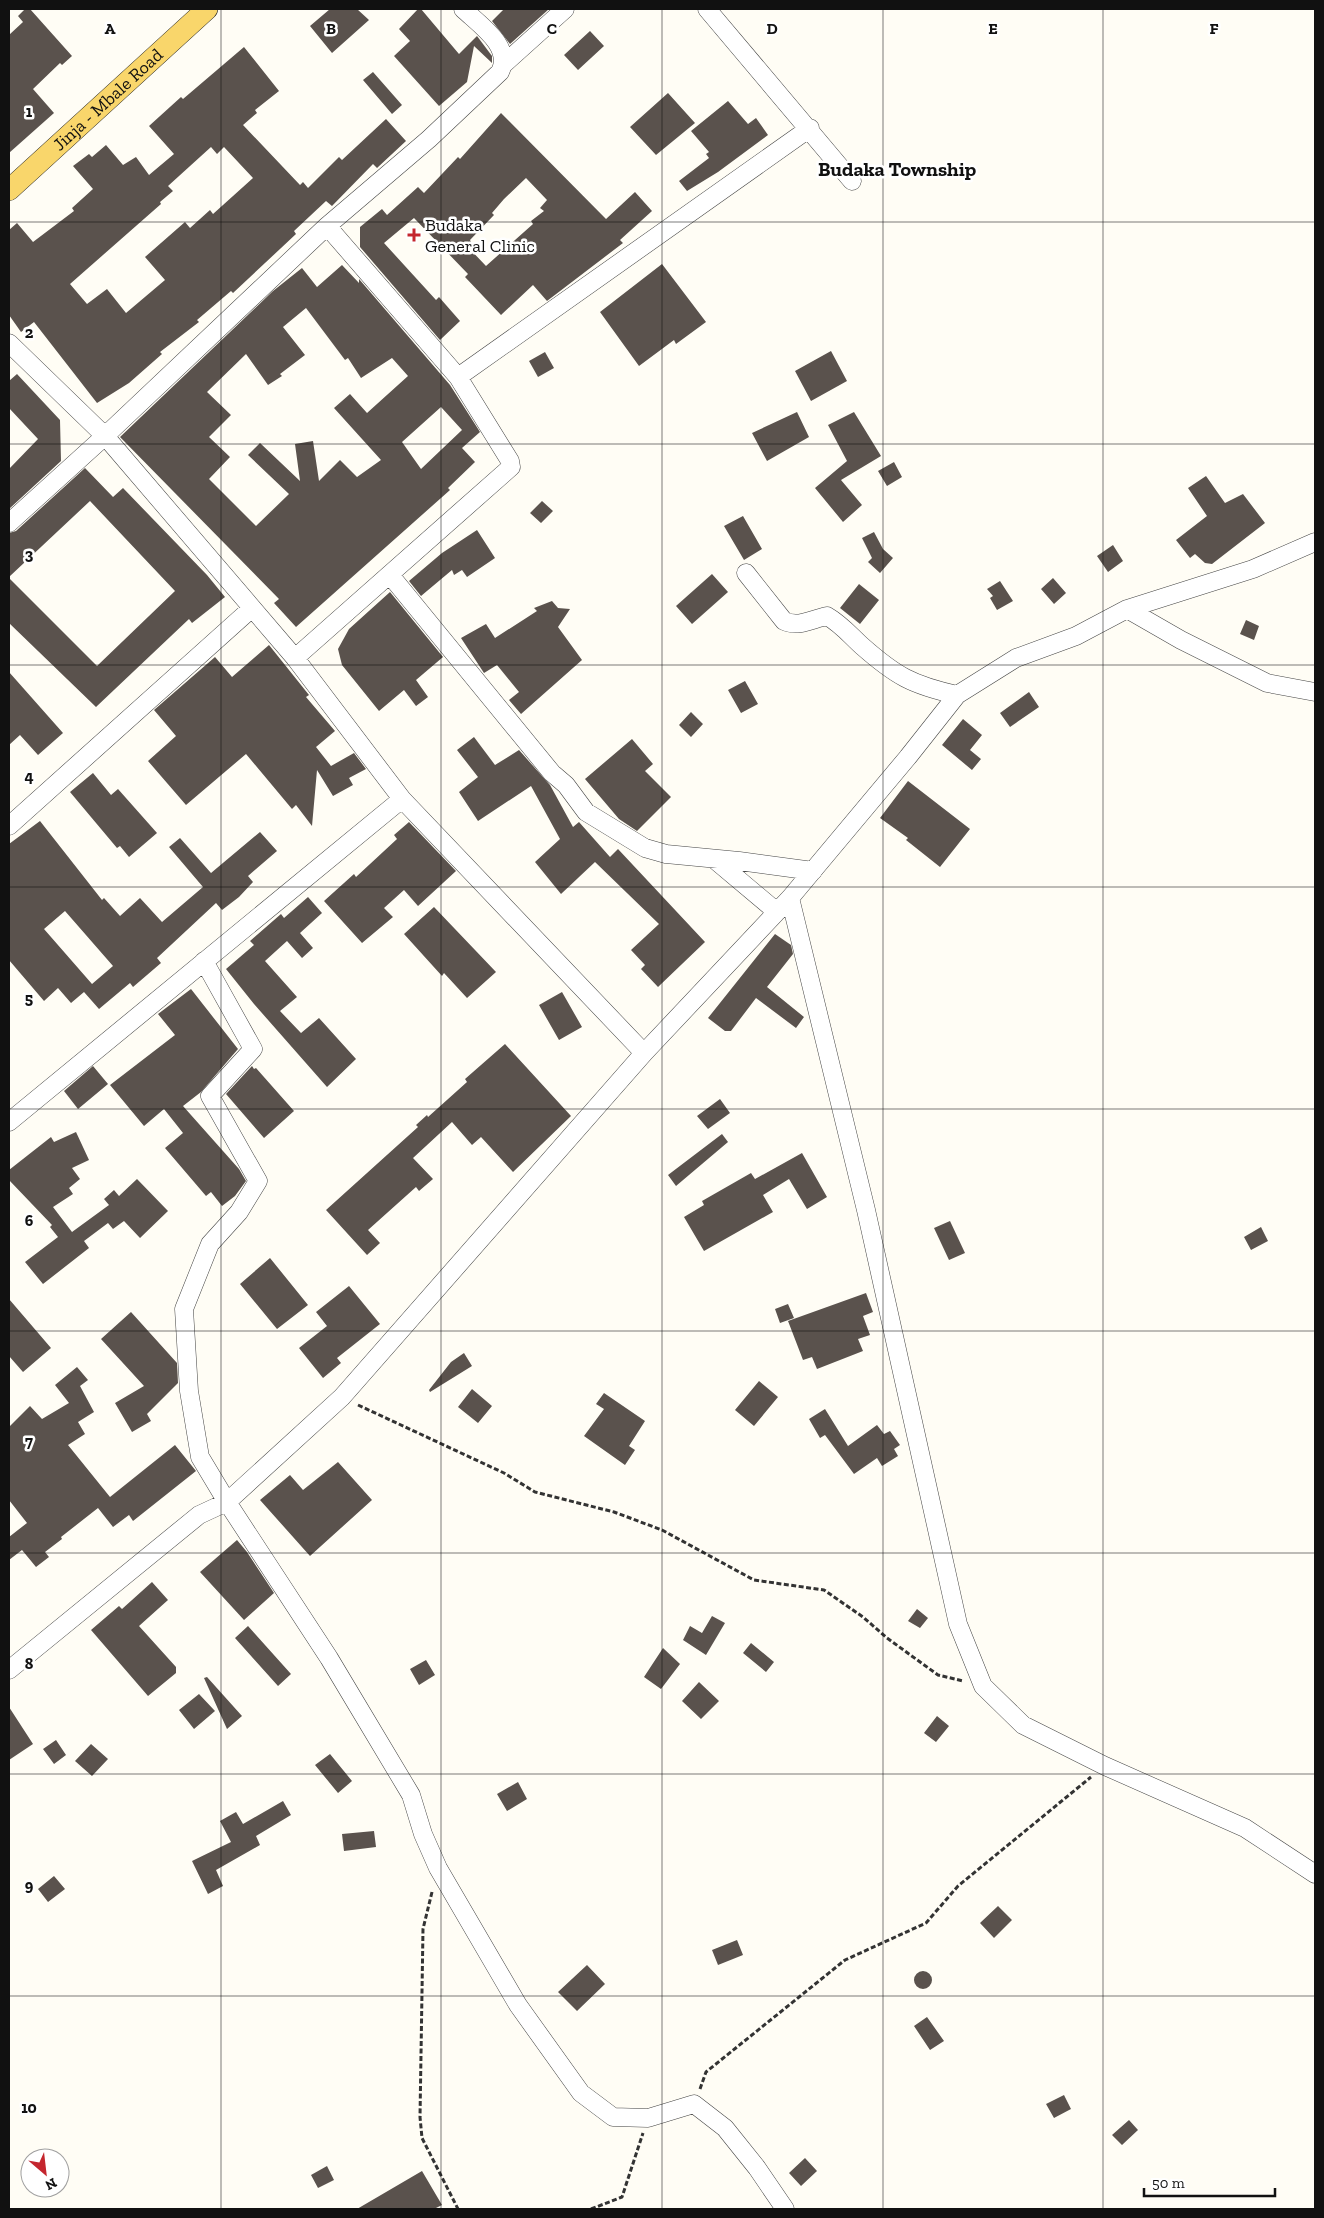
<svg xmlns="http://www.w3.org/2000/svg" width="1324" height="2218" font-family="'Zilla Slab',serif">
<style>
.building{fill:#5a524d;fill-rule:evenodd}
.lines{fill:none;stroke-linecap:round;stroke-linejoin:round}
.minor-casing{stroke:#444;stroke-width:19}
.major-casing{stroke:#222;stroke-width:22}
.path{stroke:#333;stroke-width:3;stroke-dasharray:5 2.5;stroke-linecap:butt}
.minor{stroke:#fff;stroke-width:18}
.major{stroke:#f9d66b;stroke-width:21}
.grid{fill:none;stroke:#111;stroke-width:1;stroke-opacity:0.55}
.poi-dot{fill:#c4262e;stroke:#fff;stroke-width:2}
.labels{text-anchor:middle;stroke-width:5;stroke-linejoin:round;paint-order:stroke}
.street-label{font-size:18px;fill:#111;stroke:#fff}
.poi-label{font-size:18px;fill:#111;stroke:#fff;text-anchor:start}
.quarter-label{font-size:20px;font-weight:bold;fill:#111;stroke:#fff}
.grid-label{font-size:16px;text-anchor:middle;font-weight:bold;fill:#111;stroke:#fff;stroke-width:5;stroke-linejoin:round;paint-order:stroke}
</style>
<rect width="100%" height="100%" fill="#fffdf5"/>
<path class="building" d="M25 9H30L72 56 62 65 60 63 33 89 54 113 9 153V35L23 22 18 16Z
M330 9H357L369 20 332 53 310 26Z
M418 9H421L459 54 477 36 492 56V63L474 46 467 82 439 106 394 56 410 41 399 29Z
M504 9H549L510 44 492 21Z
M590 31 604 46 578 70 564 55Z
M244 47 279 91 255 110 257 113 243 125 300 185 303 182 308 188 339 157 342 160 386 119 406 141 377 168 373 164 332 206 326 201 294 231 296 234 233 293 231 291 197 320 199 322 160 352 162 354 129 383 97 403 34 322 21 332 9 315V230L17 223 33 242 74 211 72 208 93 189 73 166 89 154 92 157 106 145 123 165 136 157 149 175 174 154 149 126 181 97 183 99ZM211 147 217 154 224 147 253 178 213 214 210 210 190 228 185 222 145 257 165 280 126 313 107 289 87 304 70 284 161 204 160 202 173 191 168 186Z
M373 72 402 105 392 114 363 80Z
M668 93 695 123 656 155 630 127Z
M728 101 748 124 756 118 768 135 718 172 687 191 679 181 709 158 706 154 709 152 691 131Z
M501 113 606 219 635 192 652 211 620 240 623 243 547 301 533 285 501 315 465 277 468 274 414 218 384 243 436 300 439 297 460 321 440 340 360 247V227L382 209 387 215 418 187 424 193 458 157 460 159ZM526 178 547 200 540 208 544 211 531 221 533 224 486 266 467 246 471 242 470 240 494 215 492 213 504 199Z
M662 264 706 322 676 344 674 340 639 366 600 312Z
M342 265 359 283V279L450 385 480 432 462 448 475 462 448 488 450 490 296 627 274 603 279 599 120 437 273 291 302 268 317 287ZM306 308 345 360 348 358 361 378 392 358 408 376 367 413 350 394 334 408 381 460 357 477 340 460 319 481 313 441 295 444 300 481 260 443 248 455 289 494 256 526 209 479 230 457 209 437 231 415 207 392 246 354 268 385 282 376 280 374 305 355 283 327ZM441 407 462 430 421 469 402 442Z
M831 351 847 381 811 401 795 371Z
M545 352 554 368 538 377 529 361Z
M17 374 60 420 61 461 9 509V469L38 439 9 408V381Z
M797 412 809 437 767 461 752 433Z
M854 412 881 456 841 480 862 505 843 522 815 488 847 461 828 425Z
M894 462 902 477 887 486 878 471Z
M85 468 113 497 123 488 207 575 225 597 192 623 189 619 96 707 9 623V578L97 666 175 591 90 501 9 577V533L16 531Z
M1206 476 1225 503 1243 494 1265 523 1212 564 1205 563 1195 554 1190 558 1176 540 1207 516 1188 488Z
M542 501 553 511 541 523 530 513Z
M743 516 762 549 744 560 724 526Z
M477 530 495 558 467 577 462 570 454 575 452 570 421 596 409 581 442 553Z
M874 532 883 549 893 558 880 573 868 562 872 558 862 538Z
M1113 545 1123 561 1108 572 1097 556Z
M712 574 728 592 692 624 676 606Z
M1053 578 1066 593 1054 604 1041 589Z
M1000 581 1013 601 997 610 990 598 993 596 987 589Z
M859 584 879 600 860 624 840 608Z
M390 592 443 657 416 680 428 697 416 706 404 690 379 711 342 665 338 649 349 629Z
M552 601 558 608 570 609 558 627 582 660 521 714 509 700 519 692 497 665 484 673 461 638 486 624 495 638 537 611 534 608Z
M1246 620 1259 626 1254 640 1240 634Z
M269 645 309 695 306 697 335 731 316 747 331 766 354 753 366 769 349 778 353 785 333 796 317 770 312 826 296 805 292 809 246 754 186 805 148 761 176 736 154 710 215 657 232 677Z
M9 672 63 733 38 755 20 735 9 745Z
M745 681 758 704 741 713 728 690Z
M1029 692 1039 707 1010 727 1000 713Z
M691 712 703 724 691 737 679 725Z
M963 719 982 735 970 750 981 759 972 770 942 745Z
M474 737 495 765 519 750 550 785 573 827 579 822 610 857 618 849 705 942 658 987 641 969 645 965 631 950 659 924 595 862 561 894 535 862 560 839 531 786 478 821 459 792 478 777 457 750Z
M632 739 653 764 645 771 671 797 637 831 619 819 585 779Z
M93 773 111 795 118 789 157 833 129 857 120 846 117 848 70 792Z
M908 781 970 829 940 867 906 840 908 838 880 818Z
M40 821 102 900 104 898 120 916 140 898 162 922 203 887 169 847 180 838 211 873 260 832 277 851 248 876 253 882 239 897 222 910 216 903 157 958 161 963 133 987 130 983 99 1009 84 992 71 1003 58 988 44 1001 9 960V844ZM65 911 113 966 92 984 44 929Z
M409 822 456 871 418 906 404 890 384 908 393 917 362 943 324 901 354 874 356 877 397 839 394 835Z
M308 897 322 913 300 933 313 948 302 958 287 941 265 961 297 997 280 1011 301 1033 319 1018 356 1059 327 1087 254 1004 226 969 254 945 250 941 281 914 284 918Z
M434 907 496 972 467 998 444 973 442 976 404 934Z
M775 934 791 945 793 954 767 987 804 1017 796 1028 756 998 731 1031H725L708 1018Z
M191 989 238 1049 201 1092 183 1106 239 1169 246 1181 235 1196 222 1206 211 1192 206 1196 165 1148 183 1133 164 1109 144 1126 110 1085 175 1035 158 1014Z
M562 992 582 1027 559 1040 539 1005Z
M505 1044 571 1116 513 1172 481 1137 472 1145 452 1122 413 1158 433 1179 419 1191 416 1187 368 1230 380 1243 367 1255 326 1210 418 1127 416 1125 427 1115 428 1117 467 1082 465 1079Z
M93 1066 108 1084 78 1109 64 1091Z
M252 1066 254 1069 256 1068 294 1111 264 1138 226 1094Z
M720 1099 730 1113 708 1129 697 1116Z
M76 1132 89 1160 72 1168 80 1179 69 1188 73 1194 53 1207 72 1232 109 1205 104 1199 114 1190 119 1196 137 1179 168 1211 140 1238 124 1221 113 1229 108 1223 84 1241 89 1248 43 1284 25 1262 58 1237 50 1227 52 1225 9 1180V1170L51 1137 54 1142Z
M722 1134 728 1142 676 1186 668 1175Z
M802 1153 827 1197 807 1209 789 1179 763 1195 773 1212 704 1251 684 1217 704 1205 702 1201 751 1173 755 1179Z
M950 1221 965 1253 949 1260 934 1228Z
M1261 1227 1268 1241 1251 1250 1244 1237Z
M270 1258 308 1305 277 1329 240 1284Z
M349 1286 380 1324 337 1358 341 1363 323 1378 299 1348 327 1326 316 1312Z
M866 1293 873 1312 863 1316 870 1335 858 1339 863 1351 817 1369 812 1357 803 1360 788 1321Z
M9 1299 51 1348 23 1372 9 1356Z
M788 1304 794 1318 780 1323 775 1309Z
M131 1312 177 1363 178 1383 147 1414 151 1421 132 1432 115 1403 144 1386 101 1339Z
M464 1353 472 1366 430 1392 429 1390 451 1362Z
M77 1367 88 1380 80 1386 94 1412 78 1422 85 1434 68 1445 110 1497 175 1445 196 1471 133 1521 129 1515 113 1527 98 1508 61 1537 62 1539 45 1552 49 1557 36 1567 22 1550 9 1560V1537L27 1523 9 1500V1427L30 1406 42 1419 69 1403 55 1385Z
M759 1381 778 1397 754 1426 735 1410Z
M472 1389 492 1406 478 1423 458 1407Z
M604 1393 645 1421 629 1446 635 1450 625 1465 584 1436 604 1409 596 1404Z
M825 1409 848 1446 877 1425 884 1434 890 1431 900 1445 894 1449 898 1456 882 1466 877 1458 854 1474 825 1435 820 1438 809 1419Z
M338 1462 372 1500 310 1556 260 1500 290 1475 303 1490Z
M237 1540 247 1552 274 1593 244 1620 200 1572Z
M152 1582 168 1600 139 1626 176 1667V1673L148 1696 91 1630 119 1606 122 1609Z
M917 1609 928 1618 920 1628 908 1621Z
M712 1616 725 1623 706 1655 683 1640 690 1626 702 1633Z
M248 1626 291 1674 278 1686 235 1638Z
M751 1643 774 1662 766 1672 743 1653Z
M663 1648 680 1664 661 1689 644 1677Z
M426 1660 435 1675 419 1685 410 1669Z
M207 1677 242 1716 227 1729 204 1678Z
M699 1682 719 1701 701 1719 682 1701Z
M199 1694 215 1711 194 1729 179 1710Z
M9 1707 33 1744 9 1760Z
M937 1716 949 1726 936 1742 924 1733Z
M56 1740 66 1755 54 1764 43 1749Z
M91 1744 108 1759 92 1776 75 1761Z
M330 1754 352 1781 338 1793 315 1765Z
M518 1782 527 1799 507 1811 497 1794Z
M283 1801 291 1815 256 1836 260 1845 216 1870 223 1886 208 1894 192 1861 231 1842 220 1821 236 1812 243 1824Z
M374 1831 376 1847 344 1851 342 1834Z
M54 1876 65 1889 48 1902 38 1889Z
M998 1906 1012 1920 994 1938 980 1923Z
M737 1940 743 1955 718 1965 712 1950Z
M587 1965 605 1984 577 2011 558 1992Z
M914 1980a9 9 0 1 1 18 0a9 9 0 1 1-18 0Z
M927 2017 944 2041 930 2050 914 2026Z
M1064 2095 1071 2109 1054 2118 1046 2104Z
M1129 2120 1138 2130 1122 2145 1112 2135Z
M805 2158 817 2171 801 2186 789 2173Z
M327 2166 334 2180 318 2188 311 2175Z
M422 2171 442 2205 434 2209H357Z"/>
<g class="lines">
<g class="minor-casing">
<path id="minor" d="M707 9 852 181
M505 63 565 9
M9 343 105 436 295 658 402 799 644 1053
M458 377 810 128
M9 523 105 436 327 226 429 139 500 72C513 47 480 25 463 9
M746 573 784 621C799 628 812 619 827 616 841 624 851 636 862 646 896 676 912 685 957 695
M390 575 552 773 566 785 586 812 645 848 666 854 739 861 813 871
M1127 609 1253 569 1315 542
M295 658 511 467 510 461 458 377 327 226
M9 826 252 608
M714 859 777 912
M790 898 866 1210 958 1624 983 1686 1023 1725 1105 1766 1245 1828 1315 1874
M204 961 253 1049 210 1096 258 1181 239 1212 210 1244 184 1309 189 1391 200 1457 227 1502 329 1658 411 1795 423 1834 438 1868 518 2005 581 2093 613 2117 648 2118 694 2104 725 2128 757 2168 785 2209
M9 1122 402 799
M9 1670 199 1515 227 1502 342 1397 644 1053 790 898 908 757 957 695 1016 658 1076 636 1127 609 1181 640 1267 683 1315 692"/>
</g>
<g class="major-casing">
<g id="major">
<path id="s1" d="M9 190 207 9"/>
</g>
</g>
<path class="path" d="M358 1405 504 1473 535 1492 614 1512 662 1530 754 1580 824 1590 863 1617 887 1638 938 1675 963 1681
M432 1892 423 1929 420 2117 422 2138 458 2209
M700 2089 706 2072 845 1960 926 1923 958 1886 1091 1777
M591 2209 622 2197 643 2133"/>
<use href="#minor" class="minor"/>
<use href="#major" class="major"/>
</g>
<path class="grid" d="M221 9V2209M441 9V2209M662 9V2209M883 9V2209M1103 9V2209M9 222H1315M9 444H1315M9 665H1315M9 887H1315M9 1109H1315M9 1331H1315M9 1553H1315M9 1774H1315M9 1996H1315"/>
<path class="poi-dot" d="M411.5 227.5h5v5h5v5h-5v5h-5v-5h-5v-5h5z"/>
<g class="labels">
<g class="street-label">
<text dy="6" stroke="none"><textPath href="#s1" startOffset="134">Jinja - Mbale Road</textPath></text>
</g>
<g class="poi-label">
<text x="425" y="231">Budaka<tspan x="425" dy="21">General Clinic</tspan></text>
</g>
<g class="quarter-label">
<text x="897" y="176">Budaka Township</text>
</g>
</g>
<g class="grid-label">
<text x="110" y="34">A</text>
<text x="331" y="34">B</text>
<text x="552" y="34">C</text>
<text x="772" y="34">D</text>
<text x="993" y="34">E</text>
<text x="1214" y="34">F</text>
<text x="29" y="117">1</text>
<text x="29" y="338">2</text>
<text x="29" y="560">3</text>
<text x="29" y="782">4</text>
<text x="29" y="1004">5</text>
<text x="29" y="1226">6</text>
<text x="29" y="1447">7</text>
<text x="29" y="1669">8</text>
<text x="29" y="1891">9</text>
<text x="29" y="2113">10</text>
</g>
<rect width="1324" height="2218" fill="none" stroke="#111111" stroke-width="20"/>
<g transform="translate(45 2173) rotate(152)"><circle r="24" fill="#ffffff" stroke="#a0a0a0"/>
<path d="M0-4L9 19L0 12L-9 19Z" fill="#c4262e"/>
<text y="-8" font-size="14" font-weight="bold" text-anchor="middle" fill="#111111">N</text>
</g>
<path d="M1144 2188v8h131v-8" fill="none" stroke="#111111" stroke-width="2.5"/>
<text x="1152" y="2188" font-size="15" fill="#111111" stroke="#ffffff" stroke-width="4" paint-order="stroke">50 m</text>
</svg>
